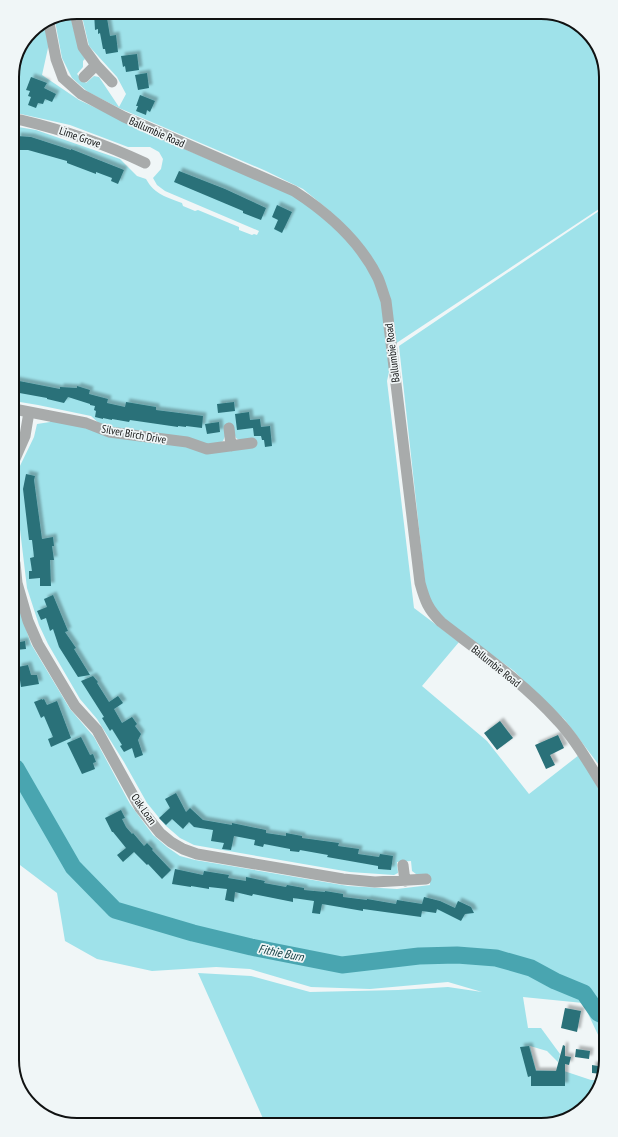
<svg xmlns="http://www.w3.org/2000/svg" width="618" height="1137" font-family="'PT Sans Narrow',sans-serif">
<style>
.green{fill:#9fe2ea}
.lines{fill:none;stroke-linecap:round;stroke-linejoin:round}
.river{stroke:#49a5b0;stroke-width:17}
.building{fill:#2a7179;filter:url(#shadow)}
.minor{stroke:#a8abab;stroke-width:11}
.labels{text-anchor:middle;stroke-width:3.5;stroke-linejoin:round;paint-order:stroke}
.street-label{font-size:11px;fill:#101212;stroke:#f0f6f7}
.water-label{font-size:12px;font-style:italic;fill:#0c393d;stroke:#f0f6f7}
.rim{fill:none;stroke:#101212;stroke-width:2}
</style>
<defs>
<filter id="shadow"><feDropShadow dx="3.5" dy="-3.5" stdDeviation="1" flood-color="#0004"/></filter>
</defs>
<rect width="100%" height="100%" fill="#f0f6f7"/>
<path class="green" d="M81 12H545L580 25 601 52 602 207 395 344 387 381 414 608 459 642 422 686 487 741 529 794 579 755 605 798 606 1041 600 1039 583 1003 523 997 528 1028H541L560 1054 558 1062 547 1051 530 1046 536 1070 564 1071 591 1080H600L595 1096 566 1120 265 1123 198 973 251 976 310 992 398 990 448 987 482 992 448 982 370 989 311 987 250 969 216 967 152 971 97 959 65 941 57 893 16 862 15 596 31 644 70 709 94 737 130 804 153 835 167 847 180 856 195 860 348 886 397 889 430 885 429 874H416L412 871 411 861 397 862 398 873 394 875 350 872 194 845 180 838 165 825 147 803 124 762 97 719 80 699 48 644 39 625 27 588 16 496 18 470 34 437 37 424 50 422 51 419 99 430 106 436 186 446 207 452 253 447 252 439 241 441 236 438 232 428 224 429 225 436 223 441 218 444H203L187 438 102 426 91 416 38 405 14 401 12 126 36 130 120 159 137 176 146 179C155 195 167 197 182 203L183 206 195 211 198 210 239 227V230L252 235 254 234 257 235 259 231 165 191 157 185 153 178 161 169 163 159 159 152 150 147H128L70 125 12 112V73L31 31 47 24 50 39 42 75 79 100 182 148 293 195 326 217 330 211 303 189 266 171 119 108 88 92 72 78 62 58 55 21 70 15 79 49 85 59 83 61V67L77 74 86 83 94 76 99 77 119 107 126 94 117 77 89 46Z
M602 209 605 773 565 720 514 671 443 619 430 603 425 583 399 346Z"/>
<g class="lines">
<path class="river" d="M16 768 73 867 115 910 193 933 251 947 342 965 419 956 457 955 496 958 531 968 555 981 584 993 598 1013 606 1017"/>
</g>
<path class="building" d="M94 12H106L110 36 116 35 118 52 106 54 105 49H103L100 33 98 34V29L95 30Z
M137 54 139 70 126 72 125 66 123 67 121 56Z
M147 73 149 88 138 90 135 75Z
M31 77 47 83 44 88 56 94 52 102 45 99 43 104 38 103 36 108 28 105 31 97 28 96 30 91 26 90Z
M140 95 155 101 150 112 147 110 146 115 136 111 138 106H136Z
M17 136 31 137 71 150V149L124 170 118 184 111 181 112 178 96 172V174L67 163V161L28 150H17Z
M179 171 225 189 266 208 261 220 243 213V211L174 182Z
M277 205 292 212 282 233 274 229 278 220 272 217Z
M14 380 60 389V387L77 388V386L90 390 89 394 108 399 107 403 125 407 126 402 156 407V410L203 416 202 428 186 426V427L178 426V427L130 420 129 422 112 419V420L103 418V419L95 417 96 411 94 410 95 406 90 405V404L68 397 64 403 47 399V398L14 392Z
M234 402 235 411 218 413 217 404Z
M249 412 250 420 260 419 261 427 270 426 272 446 265 447 264 440H262L261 436H254L253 428 237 430 235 414Z
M219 422 220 432 207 434 205 424Z
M26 474 35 476 34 480 42 539 53 537 54 546H52L54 560H50L51 586H40V578L29 579V571H32L30 558 34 557 32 540H29L23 489Z
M53 595 68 631 65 632 76 648 74 649 90 675 78 677 59 647 53 629 50 631 46 618 41 620 37 611 47 607 44 599Z
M25 641 26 649 15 650V643Z
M28 665 31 675H37L39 684 21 687 18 667Z
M93 676 98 682 97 683 109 702 118 696 123 703 114 709 122 723 132 717 137 724 135 726 141 734 138 740 143 755 135 758 132 748 124 752 120 746 122 745 112 729 110 731 102 718 104 717 81 681Z
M42 699V700L44 699 47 705 57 701 71 738 51 747 48 739 53 737 44 716 41 718 34 702Z
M500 721 513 738 497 750 484 733Z
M558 735 564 748 550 755 555 765 546 769 535 745Z
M81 737 90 755 93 754 96 762 93 763 95 769 82 774 67 743Z
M176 793 186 812 190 808 203 820 232 825V823L266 830V833L286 836V833L302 836V838L339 843 338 846 359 849 358 854 379 857 380 854 393 856 391 870 378 869V866L327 857 328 855 300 850 299 852 290 851V849L264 844 263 847 254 845 255 840 234 836 231 850 222 849 224 843 211 841 213 830 194 827 189 822 183 829 172 819 166 825 159 818 170 808 165 799Z
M121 810 125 818 122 819 126 827 132 834 133 833 144 846 147 843 153 849 152 850 171 870 162 879 148 864 147 865 134 852 123 862 117 855 126 848 113 832H112L105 818Z
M175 869 203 875 204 871 229 875 228 878 246 881V877L265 881 264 883 286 887 287 885 304 888V890L325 892V891L343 894V897L367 900V899L396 904 397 900 422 904 424 897 440 901 455 908 458 901 471 907 474 913 465 914 461 921 437 909 436 913 422 911 421 917 363 909V911L322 904 320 914 312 913 314 901 293 898V902L253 894 252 896 235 892 234 902 225 900 227 889 209 887V889L191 886V887L172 884Z
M565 1008 581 1011 577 1032 561 1028Z
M563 1045 565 1046V1056L571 1057 569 1065 565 1064V1086H531V1076L528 1077 520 1047 529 1046 536 1071H556Z
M576 1049 590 1051 589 1059 575 1057Z
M592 1065 604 1067 602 1074 592 1073Z"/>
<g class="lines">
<path class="minor" d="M75 13 83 47 96 65 112 82
M49 23 56 59 63 78 81 94 124 117 294 191C328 213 360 241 378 278 381 285 383 293 386 301L420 583C425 601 428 609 441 622 481 653 524 683 558 721 577 741 590 766 605 789
M84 77 96 65
M12 120H21C63 130 105 144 145 163
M14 409 86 423 109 432 187 442 207 449 252 443
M229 428 231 446
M14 461 25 436 29 412
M15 563 17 583 28 621 38 644 75 706 97 730 140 808 160 833 171 842 183 849 197 854 343 879 375 882 426 879
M403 865 405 881"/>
</g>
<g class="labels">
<g class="street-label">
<text transform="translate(157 132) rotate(24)" y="4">Ballumbie Road</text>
<text transform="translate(80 137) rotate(19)" y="4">Lime Grove</text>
<text transform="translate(392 353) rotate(-97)" y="4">Ballumbie Road</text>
<text transform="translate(134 434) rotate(10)" y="4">Silver Birch Drive</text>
<text transform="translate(496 666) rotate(39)" y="4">Ballumbie Road</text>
<text transform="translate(144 809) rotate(55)" y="4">Oak Loan</text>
</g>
<g class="water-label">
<text transform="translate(281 953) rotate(11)" y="4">Fithie Burn</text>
</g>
</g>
<path d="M0 0H618V1137H0ZM77 19H541A58 58 0 0 1 599 77V1060A58 58 0 0 1 541 1118H77A58 58 0 0 1 19 1060V77A58 58 0 0 1 77 19Z" fill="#f0f6f7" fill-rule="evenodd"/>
<path class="rim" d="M77 19H541A58 58 0 0 1 599 77V1060A58 58 0 0 1 541 1118H77A58 58 0 0 1 19 1060V77A58 58 0 0 1 77 19Z"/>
</svg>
